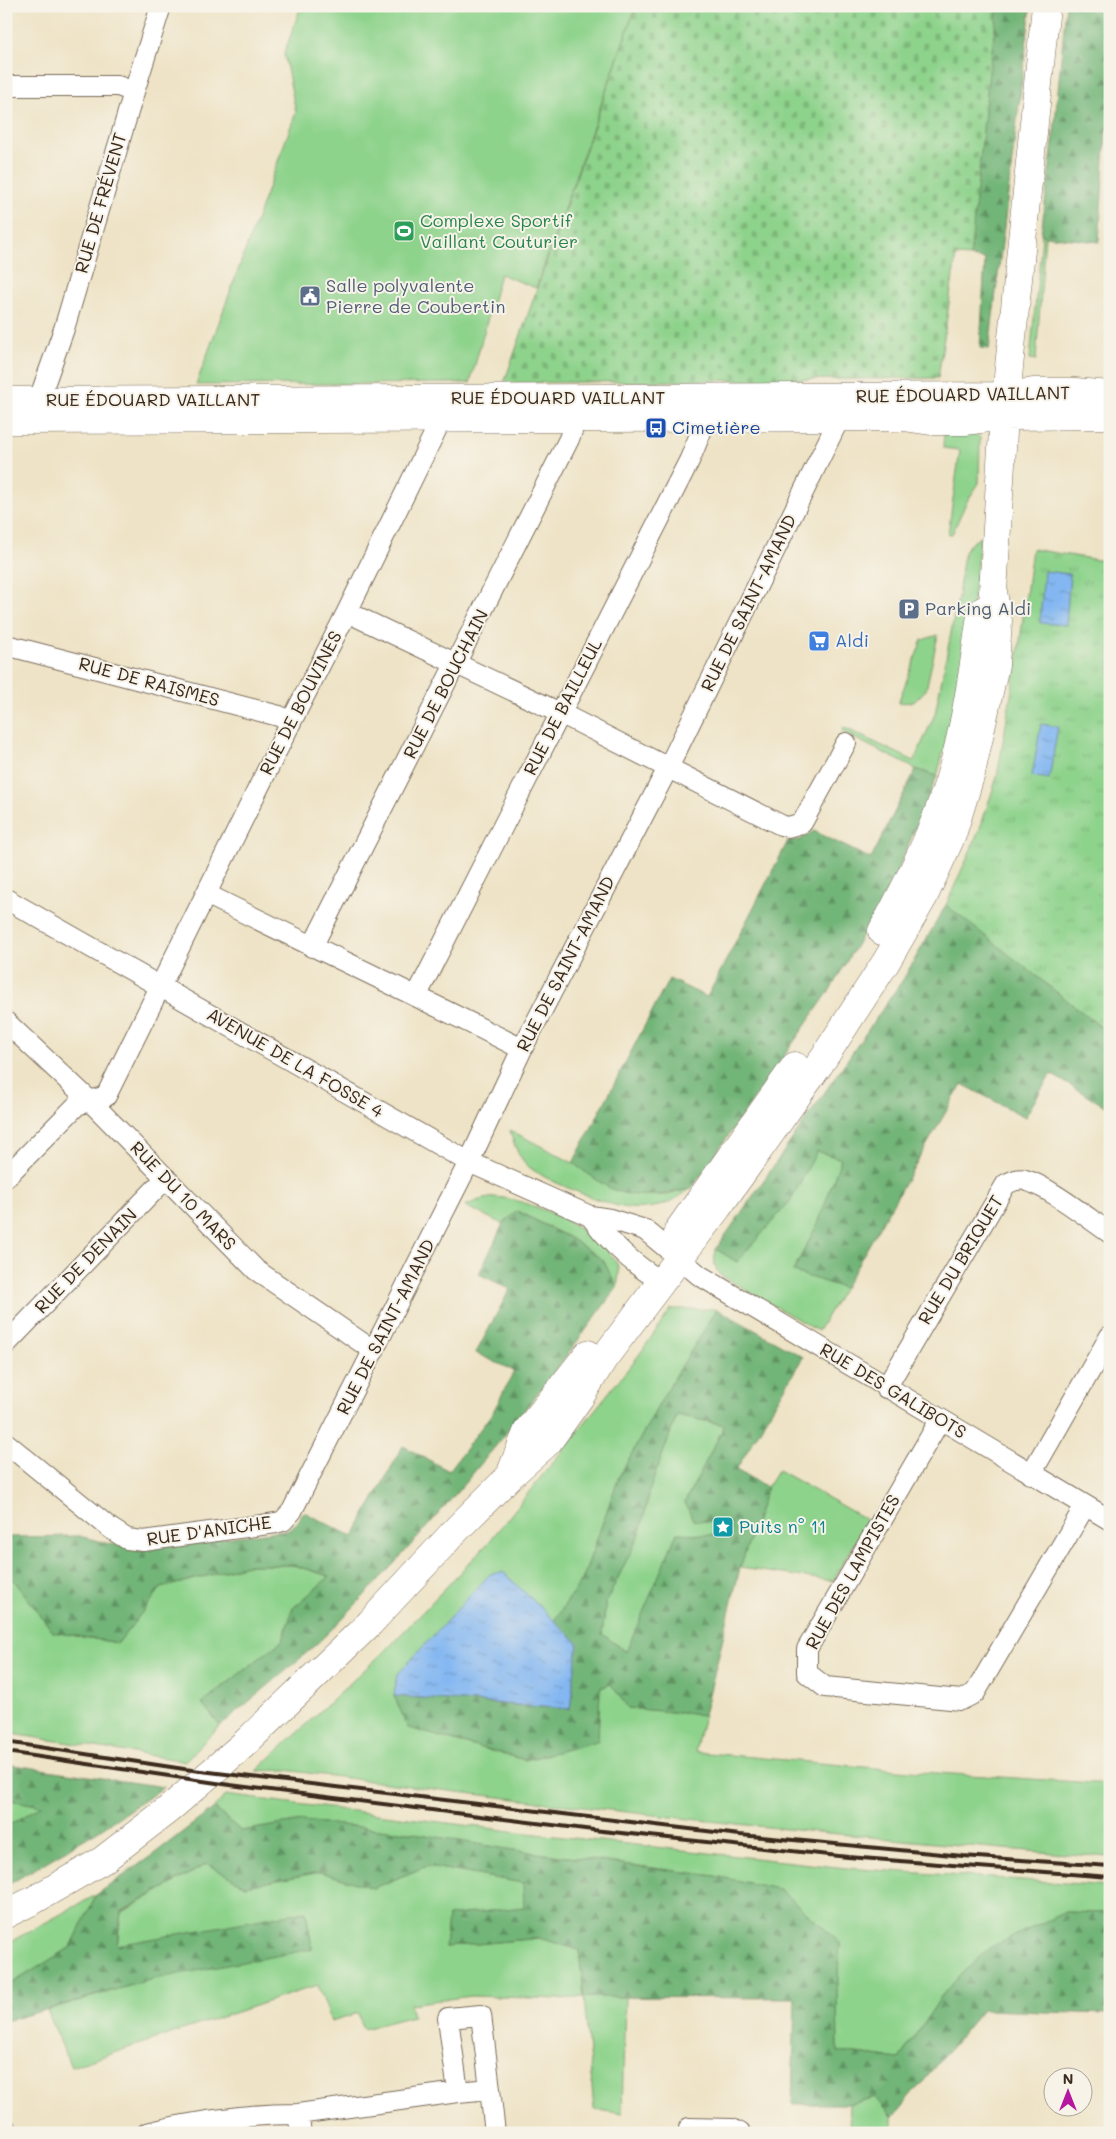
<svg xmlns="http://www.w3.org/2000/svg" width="1116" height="2139" font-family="Mali,sans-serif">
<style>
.grass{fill:#8ed38c;stroke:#647e55}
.forest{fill:url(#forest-firs);stroke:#56704b;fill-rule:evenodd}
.cemetery{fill:url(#cemetery-stones);stroke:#647e55}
.park{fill:url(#park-tufts);stroke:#647e55}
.water{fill:url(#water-ripples);stroke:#607088}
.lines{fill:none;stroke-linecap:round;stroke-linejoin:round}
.street-casing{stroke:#7a6b59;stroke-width:22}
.secondary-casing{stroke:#7a6b59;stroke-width:29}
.street{stroke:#fff;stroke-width:20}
.secondary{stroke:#fff;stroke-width:28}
.rail{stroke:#3b2a1e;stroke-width:4}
.labels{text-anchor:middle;stroke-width:4;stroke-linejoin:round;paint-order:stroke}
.street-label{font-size:18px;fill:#3b2a1e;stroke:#f7f3e8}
.leisure-label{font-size:18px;fill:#27864d;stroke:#f7f3e8;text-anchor:start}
.service-label{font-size:18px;fill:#4e5e75;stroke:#f7f3e8;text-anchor:start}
.transit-label{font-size:18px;fill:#164399;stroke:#f7f3e8;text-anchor:start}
.shop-label{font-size:18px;fill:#366cbe;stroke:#f7f3e8;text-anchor:start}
.culture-label{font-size:18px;fill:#0d838f;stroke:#f7f3e8;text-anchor:start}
</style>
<defs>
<pattern id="forest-firs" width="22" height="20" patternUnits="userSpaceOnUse" patternTransform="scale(1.25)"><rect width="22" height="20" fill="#72b578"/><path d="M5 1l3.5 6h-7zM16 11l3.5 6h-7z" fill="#5f9362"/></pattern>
<pattern id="cemetery-stones" width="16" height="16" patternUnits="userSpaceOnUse" patternTransform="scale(1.25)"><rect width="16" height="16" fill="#8ed38c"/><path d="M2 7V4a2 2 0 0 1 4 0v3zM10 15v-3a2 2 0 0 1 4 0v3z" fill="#7bb578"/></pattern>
<pattern id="park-tufts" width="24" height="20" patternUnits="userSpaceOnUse" patternTransform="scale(1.25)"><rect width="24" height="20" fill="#8ed38c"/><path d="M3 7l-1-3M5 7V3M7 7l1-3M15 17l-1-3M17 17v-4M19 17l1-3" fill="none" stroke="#7bb578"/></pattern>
<pattern id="water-ripples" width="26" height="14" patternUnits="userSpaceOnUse" patternTransform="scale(1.25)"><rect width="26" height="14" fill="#84b7f1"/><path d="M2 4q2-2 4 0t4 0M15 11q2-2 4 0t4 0" fill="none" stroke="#6d95c3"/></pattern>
</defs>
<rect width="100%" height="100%" fill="#f7f3e8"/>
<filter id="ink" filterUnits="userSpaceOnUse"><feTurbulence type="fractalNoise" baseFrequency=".02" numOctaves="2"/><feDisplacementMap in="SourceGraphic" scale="10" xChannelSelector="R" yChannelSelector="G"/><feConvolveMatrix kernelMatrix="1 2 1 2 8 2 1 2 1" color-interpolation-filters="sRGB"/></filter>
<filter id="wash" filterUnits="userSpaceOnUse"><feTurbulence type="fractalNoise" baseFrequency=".0096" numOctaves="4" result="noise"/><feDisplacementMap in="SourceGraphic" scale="20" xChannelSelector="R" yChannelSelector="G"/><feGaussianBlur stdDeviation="1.12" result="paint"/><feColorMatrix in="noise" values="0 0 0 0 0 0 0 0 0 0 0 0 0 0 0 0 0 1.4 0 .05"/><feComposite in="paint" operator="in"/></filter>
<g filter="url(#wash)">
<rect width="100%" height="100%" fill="#eee3c6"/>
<path class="grass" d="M301 6H636L536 288 500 274 470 383 196 385 296 112 284 54Z
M1041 233 1045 236 1036 360 1030 359 1042 238Z
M944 432H975L980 438 979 483 966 503 952 534H948L960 450 943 448Z
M980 537 968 642 953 716 937 776 916 769 842 732 843 727 914 761 935 714 958 597 964 553 969 545Z
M938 635 926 690 914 702 898 703 922 640Z
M510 1130 573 1163 610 1188 635 1195H667L692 1188C681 1195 672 1203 659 1206 649 1208 638 1209 628 1208 609 1206 537 1178 526 1164 517 1154 513 1142 510 1130Z
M817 1151 842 1159 818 1223 793 1271 844 1288 818 1331 720 1275C713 1266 714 1259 716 1249L737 1262 790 1201Z
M494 1197C529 1198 600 1231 617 1264 621 1271 618 1279 617 1287L603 1260 570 1238 518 1211 503 1224 465 1206 479 1200Z
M671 1309H717L667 1390 619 1477 583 1578 554 1621 503 1572 397 1675 394 1696 447 1739 525 1760 598 1741 600 1688 611 1684 629 1708 704 1715 695 1752 921 1772 1110 1784V1857C1033 1852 957 1845 881 1838 682 1820 483 1796 285 1770L256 1771 391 1645 488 1543 639 1355Z
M677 1415 725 1425 685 1502 693 1520 731 1523 729 1536 677 1533 627 1652 602 1634 606 1602 640 1533 651 1486Z
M778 1470 867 1520 833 1581 740 1568 767 1487Z
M247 1565H293L331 1577 293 1608 283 1640 202 1703 220 1726 185 1761 6 1733V1580H14L53 1632 118 1643 161 1588Z
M226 1795 527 1833 846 1868 1110 1886V1913L1065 1912 947 1989 899 2059 838 2052 837 1993 840 1942 715 1876 506 1849 408 1832 303 1821 241 1831 214 1808Z
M6 1799 42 1806 6 1827Z
M207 1864 246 1886 320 1872 373 1888 427 1866 523 1883 525 1907 448 1916 446 1947 539 1938 579 1950 584 1997 625 1996 622 2114 594 2109 584 1997 559 1999 471 1996 410 2004 413 2016 363 2029 358 2013 331 2021 318 1985 71 2067 47 2010 153 1979 312 1948 306 1911 117 1946 121 1913Z
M96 1895 71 1947 11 1984 6 1991V1944Z
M875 2097 893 2117V2133H849L850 2104Z"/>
<path class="forest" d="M998 6H1031L989 349 980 348 985 259 970 257 989 71Z
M1066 6H1110V129H1106L1099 242 1045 236 1041 233 1053 143Z
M916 769 937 776 893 882 830 990 692 1188C666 1195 634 1201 608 1187 596 1180 584 1171 573 1163L669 979 707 997 788 841 800 840 814 831 871 859Z
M946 905 1110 1034V1109L1051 1074 1025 1117 962 1084 844 1288 793 1272 818 1223 841 1159 817 1151 790 1201 737 1262 716 1249 904 978Z
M517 1211 570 1238 603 1260 617 1287C532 1406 437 1522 334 1627 299 1662 257 1694 220 1726L202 1703 283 1640 293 1608 330 1576 293 1565H247L161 1588 118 1643 53 1632 14 1580H6V1537L79 1536 119 1546 146 1548 287 1530 297 1523 304 1512 353 1537 403 1446 449 1471 493 1412 514 1371 476 1353 510 1289 479 1274 503 1224Z
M717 1309 803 1357 736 1470 767 1487 740 1568 704 1715 628 1708 611 1684 600 1688 598 1741 525 1760 408 1728 394 1696 570 1709 577 1644 554 1621 583 1578 619 1477 667 1390ZM677 1415 725 1425 685 1502 693 1520 731 1523 729 1536 677 1533 626 1652 602 1634 606 1602 640 1533 651 1486Z
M6 1764 164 1787 96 1832 6 1886V1827L41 1806 6 1799Z
M214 1808 241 1831 303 1821 408 1832 506 1849 715 1876 779 1889 840 1942 837 1993 838 2052 899 2059 947 1989 989 1948 1065 1912 1110 1913V2014L982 2010 893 2117 874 2097 850 2104H792L795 1998 584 1997 579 1950 539 1938 445 1947 448 1916 524 1907 523 1883 427 1866 373 1888 320 1872 246 1886 207 1864 121 1912 117 1945 306 1911 312 1949 153 1979 6 2021V1991L11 1984 71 1947 96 1895 151 1856Z"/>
<path class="cemetery" d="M636 6H998L989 71 970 257 956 256 938 378 504 383Z"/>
<path class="park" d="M1032 549 1110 562V1034L946 905 979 831 997 777 1020 641Z"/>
<path class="water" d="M1044 571 1070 574 1066 625 1040 623Z
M1041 724 1058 727 1049 779 1032 776Z
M503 1572 578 1643 570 1709 394 1696 397 1675 490 1574Z"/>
</g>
<g filter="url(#ink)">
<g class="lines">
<g class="street-casing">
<path id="street" d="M6 86H118L134 92
M41 400 43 388 64 329 134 92 161 6
M347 612 560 713 781 825 788 827 802 823 846 743
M6 645 279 716 291 722
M206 894C311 946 418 996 522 1049
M6 899 469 1162 590 1216 610 1219 645 1230 699 1275 1110 1520
M312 947 569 439 576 420
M417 995 690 459 711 407
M6 1022 91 1102 256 1270 374 1351
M6 1177 77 1105 106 1096 291 722 347 612 441 420
M590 1216C610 1243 632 1264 661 1281
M6 1344 166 1178
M886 1388 1006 1184C1013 1181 1018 1178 1025 1180 1048 1186 1089 1219 1110 1233
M940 1420 807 1649V1673L825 1687 961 1700 975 1693 1085 1506
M6 1443 110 1528 127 1539 143 1541 276 1523 283 1521 292 1511 469 1162 522 1049 668 768 840 417
M1031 1474 1110 1336
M490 2089 495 2133
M298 2114 301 2133
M6 2129 7 2133
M147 2133C196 2121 248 2114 298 2114L458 2092 448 2018 481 2015 490 2089 458 2092
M689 2133V2128L732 2129 740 2133"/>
</g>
<g class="secondary-casing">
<path id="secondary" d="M6 401 1005 396 1033 392H1075L1110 395
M6 420 904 417 931 421H965L1004 416 1110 415
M882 931C911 879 938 823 954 764 967 715 974 666 981 615L984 610
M678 1231 795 1066
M512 1470 528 1430 588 1354
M6 1914 34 1900 103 1860 169 1809 243 1745 370 1623 457 1529 510 1476 548 1442 580 1397 604 1358 718 1207 819 1065 886 962 924 896 952 835 971 773 995 665 998 621 993 592 1004 416 1046 6"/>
</g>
<use href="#street" class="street"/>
<use href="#secondary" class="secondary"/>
<path class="rail" d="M6 1742 184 1769 740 1835 963 1856 1110 1866
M6 1752 230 1785 593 1830 848 1857 1110 1877"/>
</g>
</g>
<defs>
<g id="stadium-square" transform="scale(1.125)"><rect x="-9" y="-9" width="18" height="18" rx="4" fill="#2e9e5b" stroke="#f7f3e8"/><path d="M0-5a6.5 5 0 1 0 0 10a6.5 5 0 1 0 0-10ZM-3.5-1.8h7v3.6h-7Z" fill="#fff"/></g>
<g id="civic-square" transform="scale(1.125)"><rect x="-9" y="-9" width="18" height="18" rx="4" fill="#5c6f8a" stroke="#f7f3e8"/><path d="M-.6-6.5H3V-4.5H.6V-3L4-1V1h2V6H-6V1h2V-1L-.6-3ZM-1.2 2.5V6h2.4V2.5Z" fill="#fff"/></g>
<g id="bus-square" transform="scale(1.125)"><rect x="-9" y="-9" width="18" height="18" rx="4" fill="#1a4fb4" stroke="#f7f3e8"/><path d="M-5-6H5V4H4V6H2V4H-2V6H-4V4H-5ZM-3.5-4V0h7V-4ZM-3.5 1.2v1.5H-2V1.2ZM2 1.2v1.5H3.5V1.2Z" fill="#fff"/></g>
<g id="parking-square" transform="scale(1.125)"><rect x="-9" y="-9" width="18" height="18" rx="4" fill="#5c6f8a" stroke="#f7f3e8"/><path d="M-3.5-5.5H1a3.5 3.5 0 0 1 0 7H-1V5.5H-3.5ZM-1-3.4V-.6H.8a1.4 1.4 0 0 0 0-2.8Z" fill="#fff"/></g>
<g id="supermarket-square" transform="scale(1.125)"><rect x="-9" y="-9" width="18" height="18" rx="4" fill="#3f7fe0" stroke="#f7f3e8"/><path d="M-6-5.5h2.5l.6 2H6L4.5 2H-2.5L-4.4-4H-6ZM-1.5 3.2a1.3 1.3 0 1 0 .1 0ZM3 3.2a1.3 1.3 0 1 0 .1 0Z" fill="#fff"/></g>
<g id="sight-square" transform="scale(1.125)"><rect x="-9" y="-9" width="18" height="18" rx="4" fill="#0f9aa8" stroke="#f7f3e8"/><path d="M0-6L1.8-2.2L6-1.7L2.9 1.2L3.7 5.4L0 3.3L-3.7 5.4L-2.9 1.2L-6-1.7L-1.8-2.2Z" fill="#fff"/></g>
</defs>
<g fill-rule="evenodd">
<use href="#stadium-square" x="404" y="231"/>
<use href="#civic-square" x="310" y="296"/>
<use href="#bus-square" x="656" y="428"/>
<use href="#parking-square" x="909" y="609"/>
<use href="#supermarket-square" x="819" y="641"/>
<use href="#sight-square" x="723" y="1527"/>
</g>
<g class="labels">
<g class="street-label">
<text transform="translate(101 203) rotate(-74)" y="6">RUE DE FRÉVENT</text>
<text transform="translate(963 395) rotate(-1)" y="6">RUE ÉDOUARD VAILLANT</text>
<text x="558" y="404">RUE ÉDOUARD VAILLANT</text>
<text x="153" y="406">RUE ÉDOUARD VAILLANT</text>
<text transform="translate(749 603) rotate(-64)" y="6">RUE DE SAINT-AMAND</text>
<text transform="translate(149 682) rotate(15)" y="6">RUE DE RAISMES</text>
<text transform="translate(446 684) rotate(-63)" y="6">RUE DE BOUCHAIN</text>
<text transform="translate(301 703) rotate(-63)" y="6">RUE DE BOUVINES</text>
<text transform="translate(563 707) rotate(-63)" y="6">RUE DE BAILLEUL</text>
<text transform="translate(566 964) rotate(-63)" y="6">RUE DE SAINT-AMAND</text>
<text transform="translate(295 1063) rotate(30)" y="6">AVENUE DE LA FOSSE 4</text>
<text transform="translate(183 1196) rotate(46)" y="6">RUE DU 10 MARS</text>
<text transform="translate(961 1260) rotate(-59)" y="6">RUE DU BRIQUET</text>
<text transform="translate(86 1261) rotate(-46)" y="6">RUE DE DENAIN</text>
<text transform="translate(386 1327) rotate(-63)" y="6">RUE DE SAINT-AMAND</text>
<text transform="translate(893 1391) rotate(31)" y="6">RUE DES GALIBOTS</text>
<text transform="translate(209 1531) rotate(-8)" y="6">RUE D'ANICHE</text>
<text transform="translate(853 1572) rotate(-61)" y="6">RUE DES LAMPISTES</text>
</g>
<g class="leisure-label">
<text x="420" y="227">Complexe Sportif<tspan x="420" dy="21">Vaillant Couturier</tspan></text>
</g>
<g class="service-label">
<text x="326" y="292">Salle polyvalente<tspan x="326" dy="21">Pierre de Coubertin</tspan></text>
<text x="925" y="615">Parking Aldi</text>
</g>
<g class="transit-label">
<text x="672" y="434">Cimetière</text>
</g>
<g class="shop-label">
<text x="835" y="647">Aldi</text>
</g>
<g class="culture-label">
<text x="739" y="1533">Puits n° 11</text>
</g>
</g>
<rect width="1116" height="2139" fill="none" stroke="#f7f3e8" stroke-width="25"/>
<g transform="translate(1068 2092)"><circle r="24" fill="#f7f3e8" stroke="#aca397"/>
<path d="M0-4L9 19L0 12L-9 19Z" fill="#b5179e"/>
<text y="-8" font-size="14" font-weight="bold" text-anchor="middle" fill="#3b2a1e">N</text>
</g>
</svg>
